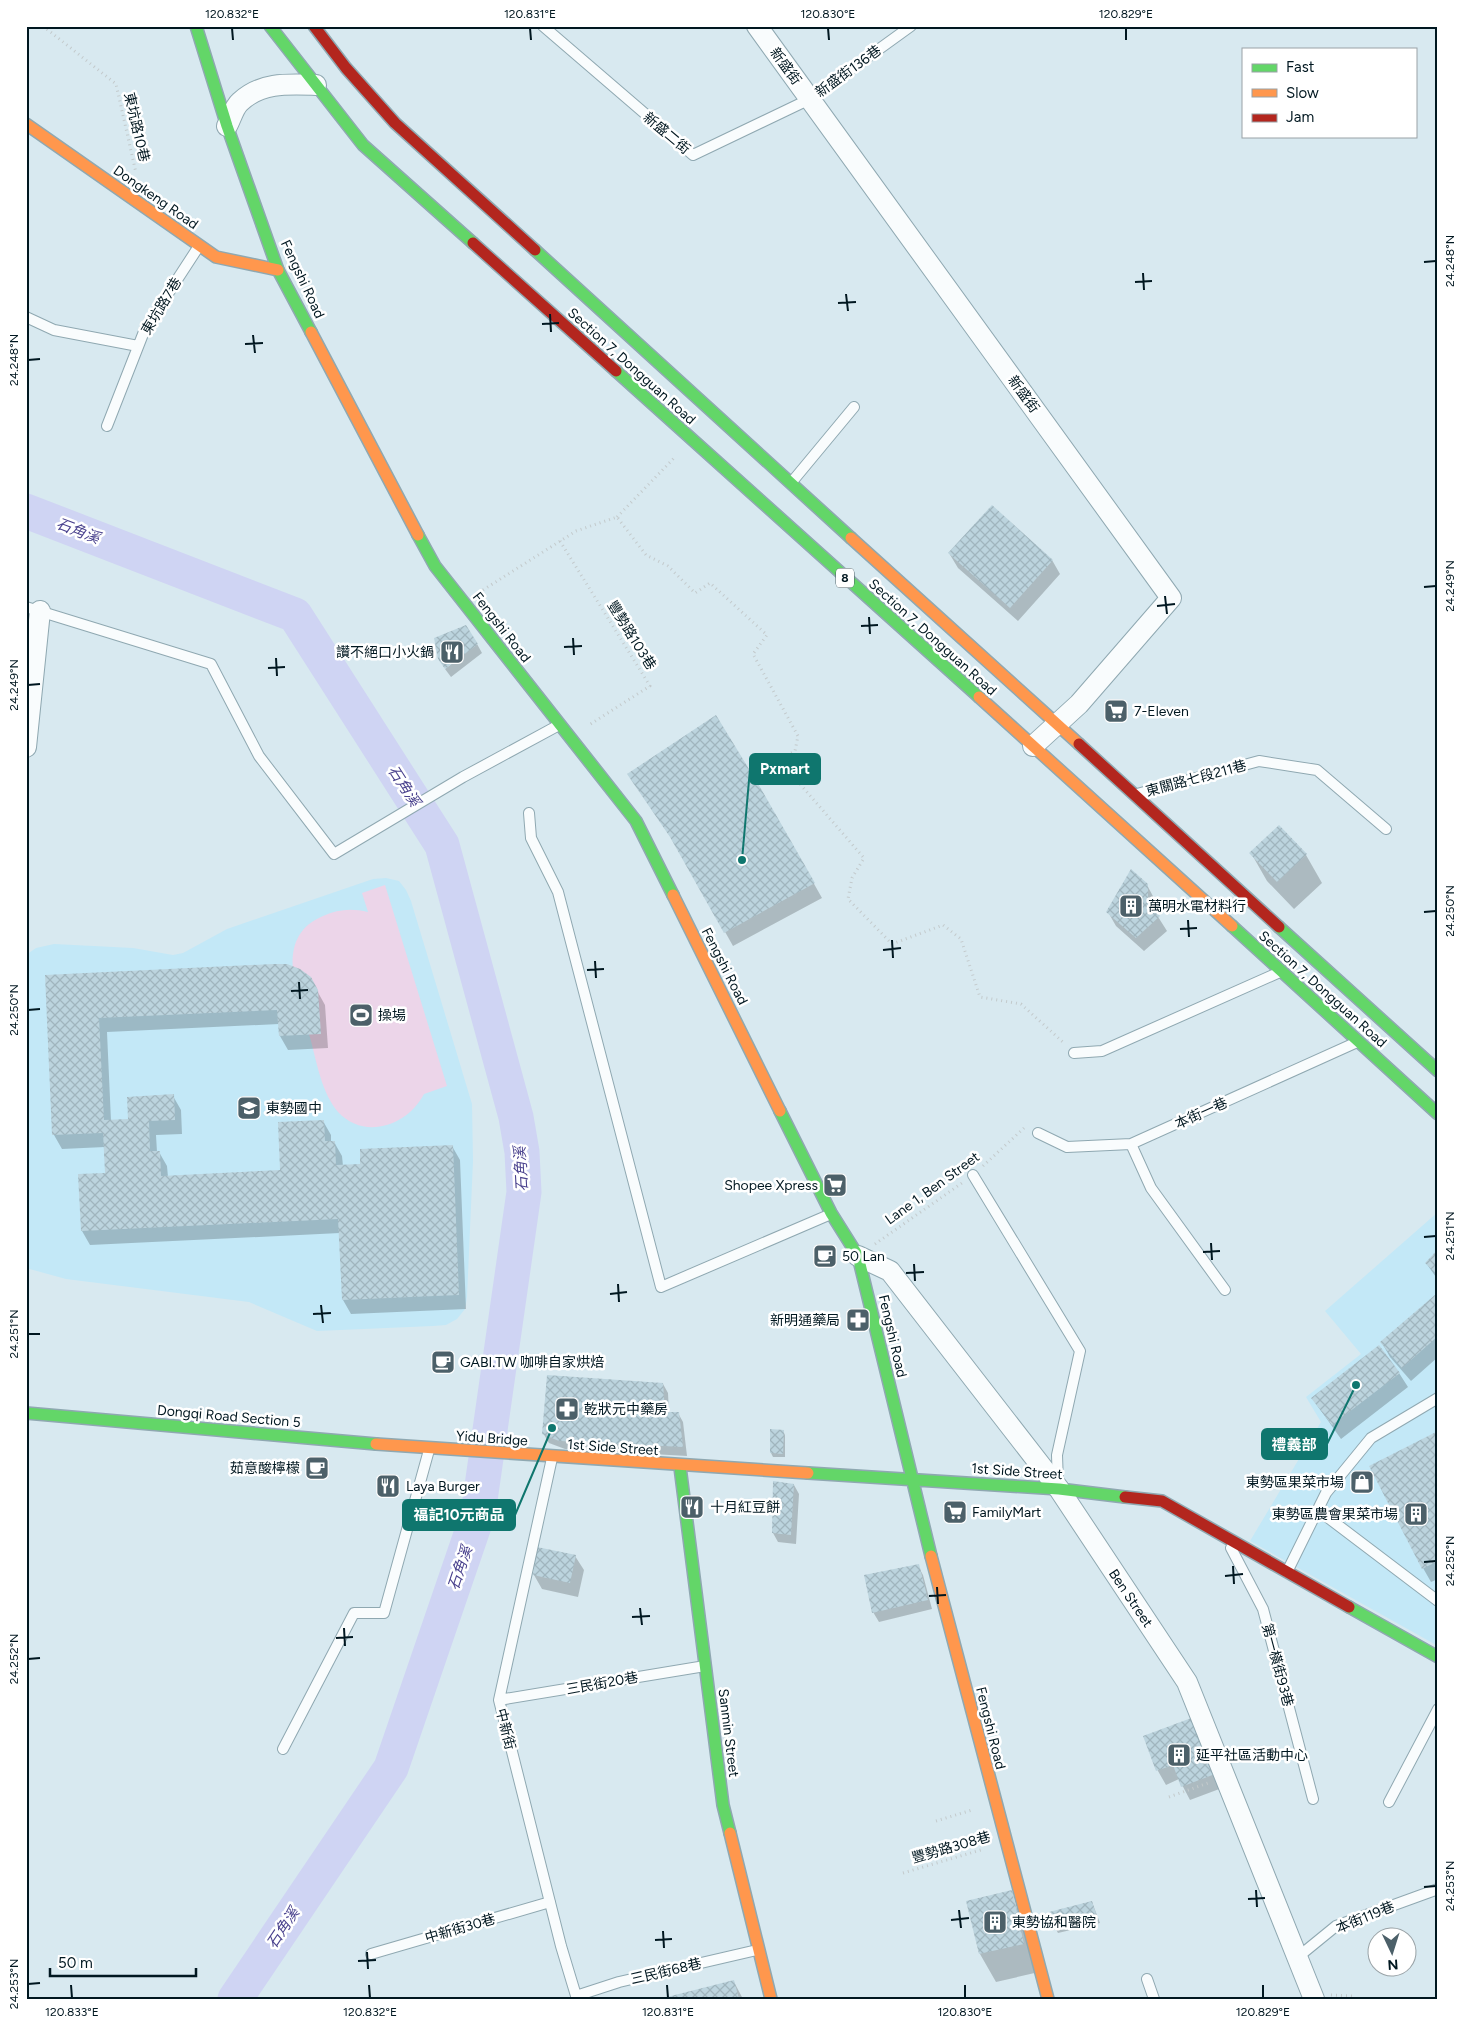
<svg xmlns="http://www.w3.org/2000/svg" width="1464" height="2025" font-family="Figtree,'Noto Sans TC',sans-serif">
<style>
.built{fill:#c3e8f7}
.garden{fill:#ecd5e9}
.shadow{fill:#0003}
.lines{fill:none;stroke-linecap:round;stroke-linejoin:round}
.river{stroke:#cfd4f3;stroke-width:35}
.building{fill:url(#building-cross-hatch)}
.lane-casing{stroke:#8fa8b1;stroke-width:12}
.street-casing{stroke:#8fa8b1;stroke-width:22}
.fast-casing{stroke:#8fa8b1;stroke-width:14}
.slow-casing{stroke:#8fa8b1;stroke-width:14}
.jam-casing{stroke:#8fa8b1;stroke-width:14}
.path{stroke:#c3cacc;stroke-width:3;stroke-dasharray:1 4;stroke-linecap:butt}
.lane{stroke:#f9fcfd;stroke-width:10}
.street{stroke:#f9fcfd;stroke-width:20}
.fast{stroke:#63d668;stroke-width:11}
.slow{stroke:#ff974d;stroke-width:11}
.jam{stroke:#b3261e;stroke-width:11}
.ticks{fill:none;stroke:#001720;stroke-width:2}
.labels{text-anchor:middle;stroke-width:5;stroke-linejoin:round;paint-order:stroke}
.shield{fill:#fff;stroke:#4c5d63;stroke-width:1}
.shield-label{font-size:12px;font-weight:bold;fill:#001720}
.street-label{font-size:14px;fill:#001720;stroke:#fff}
.poi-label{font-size:14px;fill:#001720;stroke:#fff;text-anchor:start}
.water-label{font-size:15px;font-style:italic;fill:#49418d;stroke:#fff}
.leader{fill:none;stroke:#0f766e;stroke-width:2}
.callout-dot{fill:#0f766e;stroke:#fff;stroke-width:2}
.callout{fill:#0f766e;stroke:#0f766e;stroke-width:2}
.callout-label{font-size:15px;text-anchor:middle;font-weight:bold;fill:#fff}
.neatline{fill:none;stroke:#001720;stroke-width:2}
.ticks-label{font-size:12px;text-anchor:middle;fill:#001720}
</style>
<defs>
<pattern id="building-cross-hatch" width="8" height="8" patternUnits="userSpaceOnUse" patternTransform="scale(1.25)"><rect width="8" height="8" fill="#bcd4de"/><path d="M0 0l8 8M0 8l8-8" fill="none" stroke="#a0b5be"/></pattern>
</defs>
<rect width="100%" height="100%" fill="#d8e9f0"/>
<path class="built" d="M386 878 399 881 406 890 411 901 472 1104 473 1161 467 1297 465 1309 457 1319 446 1325 433 1326 317 1331 249 1302 66 1279 26 1268V955L36 948 54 944 133 948 173 955 183 953 227 929 373 879Z
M1438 1212V1646L1250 1541 1321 1422 1306 1397 1361 1354 1325 1311Z"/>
<path class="garden" d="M385 885 447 1086 424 1094C408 1125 365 1141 338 1112 322 1093 317 1064 311 1041 300 1001 270 938 323 916 338 909 352 908 368 912L362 893Z"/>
<path class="shadow" d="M949 553 1052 560 1060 574 1018 621 958 568Z
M477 644 482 653 451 677 445 669Z
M629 774 760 788 822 898 733 946 679 850Z
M1279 827 1306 855 1322 883 1294 909 1267 881 1251 853Z
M1147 885 1155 900V912L1167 931 1144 951 1116 926 1108 912Z
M46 976 310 978 325 1005 328 1048 288 1050 280 1036 279 1024 107 1032 111 1121 130 1120 173 1096 181 1110 182 1134 156 1135 157 1152H159L167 1166 168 1177 282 1171 323 1121 331 1135V1142H334L342 1156 343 1166 362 1165 452 1146 460 1160 466 1309 351 1314 343 1300 340 1233 90 1245 82 1231 106 1174 105 1147 62 1149 54 1135Z
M1438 1251V1280L1426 1263Z
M1436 1295 1438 1357 1411 1381 1390 1357 1382 1343Z
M1399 1373 1408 1387 1341 1439 1312 1398Z
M663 1384 668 1393 669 1413H678L683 1422 687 1456 565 1449 549 1443 543 1433Z
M783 1431 785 1435V1457H773L771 1453Z
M1438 1433V1579L1431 1582 1423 1568Z
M794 1485 799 1494 796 1544 778 1542 773 1533Z
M575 1556 584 1570 578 1597 542 1589 534 1575Z
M918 1566 923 1575 932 1609 879 1622 873 1612Z
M1193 1719 1222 1788 1190 1800 1179 1779 1166 1785 1158 1771 1145 1736Z
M1011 1892 1039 1972 996 1982 980 1954 967 1902Z
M1092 1902 1100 1923 1058 1933 1053 1924Z
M734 1982 743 1999H666Z"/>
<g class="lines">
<path class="river" d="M26 511 295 615 442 845 516 1117 522 1152 524 1192 478 1514 391 1768 235 1999"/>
</g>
<path class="building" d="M992 505 1053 560 1010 608 948 553Z
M466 625 478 644 445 669 438 659 434 638Z
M716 715 760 787 815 883 724 933 670 837 627 774Z
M1279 825 1307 854 1277 882 1249 853Z
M1131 869 1148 884V901L1160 916 1136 938 1106 912Z
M273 964H287L300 969 311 977 318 990 321 1034 279 1036 277 1010 99 1018 104 1120 128 1119 127 1097 174 1094 175 1120 149 1121 150 1151H160L161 1176 280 1170 278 1122 324 1120 325 1141H335L336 1165 360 1164V1149L453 1145 459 1295 342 1300 338 1219 81 1231 78 1174 105 1173 103 1133 52 1135 45 975Z
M1438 1249V1275L1425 1263Z
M1436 1294 1438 1336 1402 1368 1380 1342Z
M1379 1345 1400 1373 1332 1425 1311 1398Z
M547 1375 663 1383 665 1412H679L683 1447 559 1441 542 1434Z
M770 1429 784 1430 783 1454 770 1453Z
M1438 1431V1561L1422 1569 1369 1466Z
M773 1481 794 1484 791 1535 772 1533Z
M537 1547 576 1555 570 1583 533 1575Z
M919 1564 928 1600 872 1613 864 1575Z
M1194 1717 1215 1774 1181 1787 1173 1765 1156 1771 1143 1736Z
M1012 1890 1024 1944 979 1954 966 1901Z
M1092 1901 1096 1914 1052 1925 1049 1912Z
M734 1980 739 1999H663V1998Z"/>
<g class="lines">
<g class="lane-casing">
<path id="lane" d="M543 26 693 155 810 99 911 26
M26 317 54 330 138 346
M107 426 145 329 199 246
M791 483 854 407
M26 607 211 664 259 756 334 854 463 777 559 725
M1137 794 1259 761 1317 770 1386 829
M529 813 531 838 558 892 661 1287 831 1214
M1074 1053 1102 1051 1280 972
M1038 1133 1067 1147 1131 1144 1355 1043
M1131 1144 1151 1188 1225 1290
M973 1175 1080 1351 1057 1455 1058 1484
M552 1458 499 1700 561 1946 577 1999
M1318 1510 1438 1601
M1231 1548 1263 1609 1313 1799
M1287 1572 1326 1493 1371 1438 1438 1398
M499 1700 705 1666
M283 1749 354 1613H384L429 1450
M1389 1802 1438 1709
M371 1954 550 1902
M1298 1957 1336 1926 1438 1889
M1147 1979 1154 1999
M576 1996 619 1982 757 1950"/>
</g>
<g class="street-casing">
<path id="street" d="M757 26 1171 598 1079 704 1033 746
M227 126C231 119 234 107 240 102 261 82 288 84 316 85
M26 747 40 611
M858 1256 890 1271 1059 1489 1187 1682 1314 1999"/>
</g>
<g class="fast-casing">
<path id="fast" d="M196 26 227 126 278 270 311 332
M270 26 363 145 473 243
M535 250 851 538
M616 371 979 697
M418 535 435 566 636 821 673 895
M1232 926 1438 1114
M1279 927 1438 1071
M780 1111 831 1213 858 1256 931 1556
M26 1413 376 1444
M680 1467 723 1805 730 1833
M808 1473 1059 1489 1125 1497
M1349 1607 1438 1657"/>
</g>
<g class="slow-casing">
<path id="slow" d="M26 124 216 257 278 270
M311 332 418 535
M851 538 1079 744
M979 697 1232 926
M673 895 780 1111
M376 1444 808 1473
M931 1556 1048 1999
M730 1833 771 1999"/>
</g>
<g class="jam-casing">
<path id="jam" d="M314 26 346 68 395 123 535 250
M473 243 616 371
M1079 744 1279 927
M1125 1497 1162 1501 1349 1607"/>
</g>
<path class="path" d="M43 26 116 84 136 173
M617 517 676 456
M560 541 650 686 589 725
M483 590 576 531 617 517 646 555 668 566 695 593 710 583 767 635 753 654 798 736 795 751 777 761 794 777 864 858 852 878 848 899 892 944 943 925 961 939 980 997 1021 1004 1065 1044
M983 1166 1024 1128
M875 1244 962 1183
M1169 1797 1208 1783
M936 1821 972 1810
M903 1873 984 1849
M1331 1995 1353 1996 1354 1999"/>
<use href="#lane" class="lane"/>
<use href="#street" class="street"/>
<use href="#fast" class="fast"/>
<use href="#slow" class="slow"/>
<use href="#jam" class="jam"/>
</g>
<path class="ticks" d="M232 28 233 40M530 28 531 40M828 28 829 40M1126 28V40M1424 262 1436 261M1143 273 1144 290M1135 282 1152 281M846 294 848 311M838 303 856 302M550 314 551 332M542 324 559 323M253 335 255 353M245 344 263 343M28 360 40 359M1424 587 1436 586M1165 596 1167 614M1157 606 1175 604M869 617 870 634M861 626 878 625M573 638 574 655M564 647 582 646M276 658 277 676M268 668 285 667M28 685 40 684M1424 912 1436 911M1188 920 1189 937M1180 929 1197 928M892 940 893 958M883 950 901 948M595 961 596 978M587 970 604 969M299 982 300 999M291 991 308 990M28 1010 40 1009M1424 1237 1436 1236M1211 1243 1212 1260M1203 1252 1220 1251M914 1264 915 1281M906 1273 924 1272M618 1284 619 1302M610 1294 627 1292M321 1305 323 1323M313 1314 331 1313M28 1334H40M1424 1562 1436 1561M1233 1566 1234 1584M1225 1576 1243 1574M937 1587 938 1604M929 1596 946 1595M640 1608 642 1625M632 1617 650 1616M344 1628 345 1646M336 1638 353 1637M28 1659 40 1658M1424 1887 1436 1886M1256 1890 1257 1907M1248 1899 1265 1898M959 1910 961 1928M951 1920 969 1918M663 1931 664 1948M655 1940 672 1939M367 1952 368 1969M358 1961 376 1960M28 1984 40 1983M71 1985 72 1998M369 1985 370 1998M667 1985 668 1998M965 1985V1998M1263 1985V1998"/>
<defs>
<g id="restaurant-square" transform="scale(1.25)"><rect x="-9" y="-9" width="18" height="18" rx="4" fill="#4c6069" stroke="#fff"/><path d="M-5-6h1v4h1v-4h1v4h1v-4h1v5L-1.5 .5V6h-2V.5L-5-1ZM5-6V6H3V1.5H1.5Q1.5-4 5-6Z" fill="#fff"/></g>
<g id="supermarket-square" transform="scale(1.25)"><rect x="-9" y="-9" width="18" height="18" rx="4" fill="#4c6069" stroke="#fff"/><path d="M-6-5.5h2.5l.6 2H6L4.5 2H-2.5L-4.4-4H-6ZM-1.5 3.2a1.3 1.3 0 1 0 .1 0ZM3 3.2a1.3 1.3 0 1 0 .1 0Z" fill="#fff"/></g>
<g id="building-square" transform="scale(1.25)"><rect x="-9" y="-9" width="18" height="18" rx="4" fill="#4c6069" stroke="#fff"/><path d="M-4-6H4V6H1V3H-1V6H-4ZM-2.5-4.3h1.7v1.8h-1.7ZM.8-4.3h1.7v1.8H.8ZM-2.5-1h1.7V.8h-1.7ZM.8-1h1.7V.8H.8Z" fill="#fff"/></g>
<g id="stadium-square" transform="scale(1.25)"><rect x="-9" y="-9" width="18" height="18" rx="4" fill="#4c6069" stroke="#fff"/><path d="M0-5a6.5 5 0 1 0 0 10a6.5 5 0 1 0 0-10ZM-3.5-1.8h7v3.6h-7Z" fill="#fff"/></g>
<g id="school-square" transform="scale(1.25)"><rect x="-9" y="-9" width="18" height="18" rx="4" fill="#4c6069" stroke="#fff"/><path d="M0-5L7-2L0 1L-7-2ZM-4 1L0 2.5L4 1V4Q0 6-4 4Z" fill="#fff"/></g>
<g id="cafe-square" transform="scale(1.25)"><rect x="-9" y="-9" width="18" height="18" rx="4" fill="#4c6069" stroke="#fff"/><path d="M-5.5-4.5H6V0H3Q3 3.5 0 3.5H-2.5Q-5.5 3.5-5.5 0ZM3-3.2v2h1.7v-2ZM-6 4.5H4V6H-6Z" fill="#fff"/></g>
<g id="pharmacy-square" transform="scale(1.25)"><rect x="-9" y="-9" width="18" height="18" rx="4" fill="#4c6069" stroke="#fff"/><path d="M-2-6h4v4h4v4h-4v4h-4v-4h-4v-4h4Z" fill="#fff"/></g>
<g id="shop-square" transform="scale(1.25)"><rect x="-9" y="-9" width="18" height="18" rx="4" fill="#4c6069" stroke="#fff"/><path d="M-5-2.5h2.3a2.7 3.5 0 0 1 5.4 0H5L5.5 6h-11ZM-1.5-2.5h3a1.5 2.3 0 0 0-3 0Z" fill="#fff"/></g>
</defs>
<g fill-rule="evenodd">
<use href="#restaurant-square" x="452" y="652"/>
<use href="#supermarket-square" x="1116" y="711"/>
<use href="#building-square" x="1131" y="906"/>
<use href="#stadium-square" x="361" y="1015"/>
<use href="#school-square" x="249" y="1108"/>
<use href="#supermarket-square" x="835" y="1185"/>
<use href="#cafe-square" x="825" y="1256"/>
<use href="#pharmacy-square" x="858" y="1320"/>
<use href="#cafe-square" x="443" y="1362"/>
<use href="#pharmacy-square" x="567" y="1409"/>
<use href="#cafe-square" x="317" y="1468"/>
<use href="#shop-square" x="1362" y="1482"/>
<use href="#restaurant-square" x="388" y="1486"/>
<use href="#restaurant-square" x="692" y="1507"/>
<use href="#supermarket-square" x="955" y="1512"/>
<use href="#building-square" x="1416" y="1514"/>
<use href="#building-square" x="1179" y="1755"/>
<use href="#building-square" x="995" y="1922"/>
</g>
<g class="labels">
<rect class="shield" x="836" y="568.5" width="18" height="19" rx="4"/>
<g class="shield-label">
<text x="845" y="582">8</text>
</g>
<g class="street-label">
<text transform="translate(786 66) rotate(54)" y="5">新盛街</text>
<text transform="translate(848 71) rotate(-36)" y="5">新盛街136巷</text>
<text transform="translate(137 127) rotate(77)" y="5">東坑路10巷</text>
<text transform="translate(667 133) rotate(40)" y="5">新盛二街</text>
<text transform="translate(156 197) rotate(35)" y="5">Dongkeng Road</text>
<text transform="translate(303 279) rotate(65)" y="5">Fengshi Road</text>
<text transform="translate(161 306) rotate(-59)" y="5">東坑路7巷</text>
<text transform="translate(632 366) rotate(42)" y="5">Section 7, Dongguan Road</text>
<text transform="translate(1024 394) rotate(54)" y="5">新盛街</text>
<text transform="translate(502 627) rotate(52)" y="5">Fengshi Road</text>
<text transform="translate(632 635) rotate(58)" y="5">豐勢路103巷</text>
<text transform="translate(933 637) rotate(42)" y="5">Section 7, Dongguan Road</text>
<text transform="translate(1196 778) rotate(-15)" y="5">東關路七段211巷</text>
<text transform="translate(725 966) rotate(63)" y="5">Fengshi Road</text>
<text transform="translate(1323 989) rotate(42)" y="5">Section 7, Dongguan Road</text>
<text transform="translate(1201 1113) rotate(-24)" y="5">本街一巷</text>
<text transform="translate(932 1188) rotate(-36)" y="5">Lane 1, Ben Street</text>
<text transform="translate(893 1336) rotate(77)" y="5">Fengshi Road</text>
<text transform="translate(229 1416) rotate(5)" y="5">Dongqi Road Section 5</text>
<text transform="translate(492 1438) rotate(4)" y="5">Yidu Bridge</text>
<text transform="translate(613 1447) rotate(4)" y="5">1st Side Street</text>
<text transform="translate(1017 1471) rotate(4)" y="5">1st Side Street</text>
<text transform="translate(1131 1598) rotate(56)" y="5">Ben Street</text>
<text transform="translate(1278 1665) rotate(75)" y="5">第一橫街93巷</text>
<text transform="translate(602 1683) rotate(-10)" y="5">三民街20巷</text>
<text transform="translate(991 1728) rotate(76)" y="5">Fengshi Road</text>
<text transform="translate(506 1729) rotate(76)" y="5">中新街</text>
<text transform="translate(729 1733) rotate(83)" y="5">Sanmin Street</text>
<text transform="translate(951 1847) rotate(-16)" y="5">豐勢路308巷</text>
<text transform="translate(1365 1917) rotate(-22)" y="5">本街119巷</text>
<text transform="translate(460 1928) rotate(-16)" y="5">中新街30巷</text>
<text transform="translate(666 1971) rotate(-13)" y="5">三民街68巷</text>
</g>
<g class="poi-label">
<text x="434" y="657" text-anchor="end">讚不絕口小火鍋</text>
<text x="1134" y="716">7-Eleven</text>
<text x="1148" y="911">萬明水電材料行</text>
<text x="378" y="1020">操場</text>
<text x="266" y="1113">東勢國中</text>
<text x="818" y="1190" text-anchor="end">Shopee Xpress</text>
<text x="842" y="1261">50 Lan</text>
<text x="840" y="1325" text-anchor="end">新明通藥局</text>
<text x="460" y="1367">GABI.TW 咖啡自家烘焙</text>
<text x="584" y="1414">乾狀元中藥房</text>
<text x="300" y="1473" text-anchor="end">茹意酸檸檬</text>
<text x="1344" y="1487" text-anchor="end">東勢區果菜市場</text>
<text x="406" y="1491">Laya Burger</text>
<text x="710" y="1512">十月紅豆餅</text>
<text x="972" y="1517">FamilyMart</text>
<text x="1398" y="1519" text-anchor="end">東勢區農會果菜市場</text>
<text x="1196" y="1760">延平社區活動中心</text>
<text x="1012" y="1927">東勢協和醫院</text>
</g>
<g class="water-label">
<text transform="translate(78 531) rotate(21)" y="5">石角溪</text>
<text transform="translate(404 786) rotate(57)" y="5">石角溪</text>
<text transform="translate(521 1169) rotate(-93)" y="5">石角溪</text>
<text transform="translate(460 1568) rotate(-71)" y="5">石角溪</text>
<text transform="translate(283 1928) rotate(-56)" y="5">石角溪</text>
</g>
</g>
<path class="leader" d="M742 860L750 769M1356 1385L1327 1444M552 1428L515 1515"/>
<g class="callout-dot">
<circle cx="742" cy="860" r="5"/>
<circle cx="1356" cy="1385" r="5"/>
<circle cx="552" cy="1428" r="5"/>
</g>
<g class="callout">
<rect x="750" y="754" width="70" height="30" rx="5"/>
<rect x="1262" y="1429" width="65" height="30" rx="5"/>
<rect x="403" y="1500" width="112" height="30" rx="5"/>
</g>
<g class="callout-label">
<text x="785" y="774">Pxmart</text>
<text x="1294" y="1450">禮義部</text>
<text x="459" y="1520">福記10元商品</text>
</g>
<rect width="1464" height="2025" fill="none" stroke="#ffffff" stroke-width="55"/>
<rect x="1242" y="48" width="175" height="90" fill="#ffffff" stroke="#99a2a6"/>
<rect x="1252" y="64" width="25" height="8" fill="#63d668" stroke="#99a2a6"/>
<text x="1286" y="72" font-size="15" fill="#001720">Fast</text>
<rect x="1252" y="89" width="25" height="8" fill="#ff974d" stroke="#99a2a6"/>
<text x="1286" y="98" font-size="15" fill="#001720">Slow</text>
<rect x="1252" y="114" width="25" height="8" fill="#b3261e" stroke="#99a2a6"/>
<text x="1286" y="122" font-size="15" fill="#001720">Jam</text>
<g transform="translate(1392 1952) rotate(176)"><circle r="24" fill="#ffffff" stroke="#99a2a6"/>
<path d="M0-4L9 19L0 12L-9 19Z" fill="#4c6069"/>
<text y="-8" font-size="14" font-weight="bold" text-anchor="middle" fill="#001720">N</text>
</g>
<path d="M50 1968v8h146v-8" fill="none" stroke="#001720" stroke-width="2.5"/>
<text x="58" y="1968" font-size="15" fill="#001720" stroke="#ffffff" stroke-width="4" paint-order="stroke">50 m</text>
<rect x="28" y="28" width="1408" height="1970" class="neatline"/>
<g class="ticks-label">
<text x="232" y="18">120.832°E</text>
<text x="530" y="18">120.831°E</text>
<text x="828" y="18">120.830°E</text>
<text x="1126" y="18">120.829°E</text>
<text transform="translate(1450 261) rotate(-90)" y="4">24.248°N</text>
<text transform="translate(14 360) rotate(-90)" y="4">24.248°N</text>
<text transform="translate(1450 586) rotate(-90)" y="4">24.249°N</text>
<text transform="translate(14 685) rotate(-90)" y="4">24.249°N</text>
<text transform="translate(1450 911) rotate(-90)" y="4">24.250°N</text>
<text transform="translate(14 1010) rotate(-90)" y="4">24.250°N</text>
<text transform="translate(1450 1236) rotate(-90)" y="4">24.251°N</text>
<text transform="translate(14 1334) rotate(-90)" y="4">24.251°N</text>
<text transform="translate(1450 1561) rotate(-90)" y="4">24.252°N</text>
<text transform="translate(14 1659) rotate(-90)" y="4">24.252°N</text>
<text transform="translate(1450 1886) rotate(-90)" y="4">24.253°N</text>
<text transform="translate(14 1984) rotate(-90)" y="4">24.253°N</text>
<text x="72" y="2016">120.833°E</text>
<text x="370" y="2016">120.832°E</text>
<text x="668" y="2016">120.831°E</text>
<text x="965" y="2016">120.830°E</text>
<text x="1263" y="2016">120.829°E</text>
</g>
</svg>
